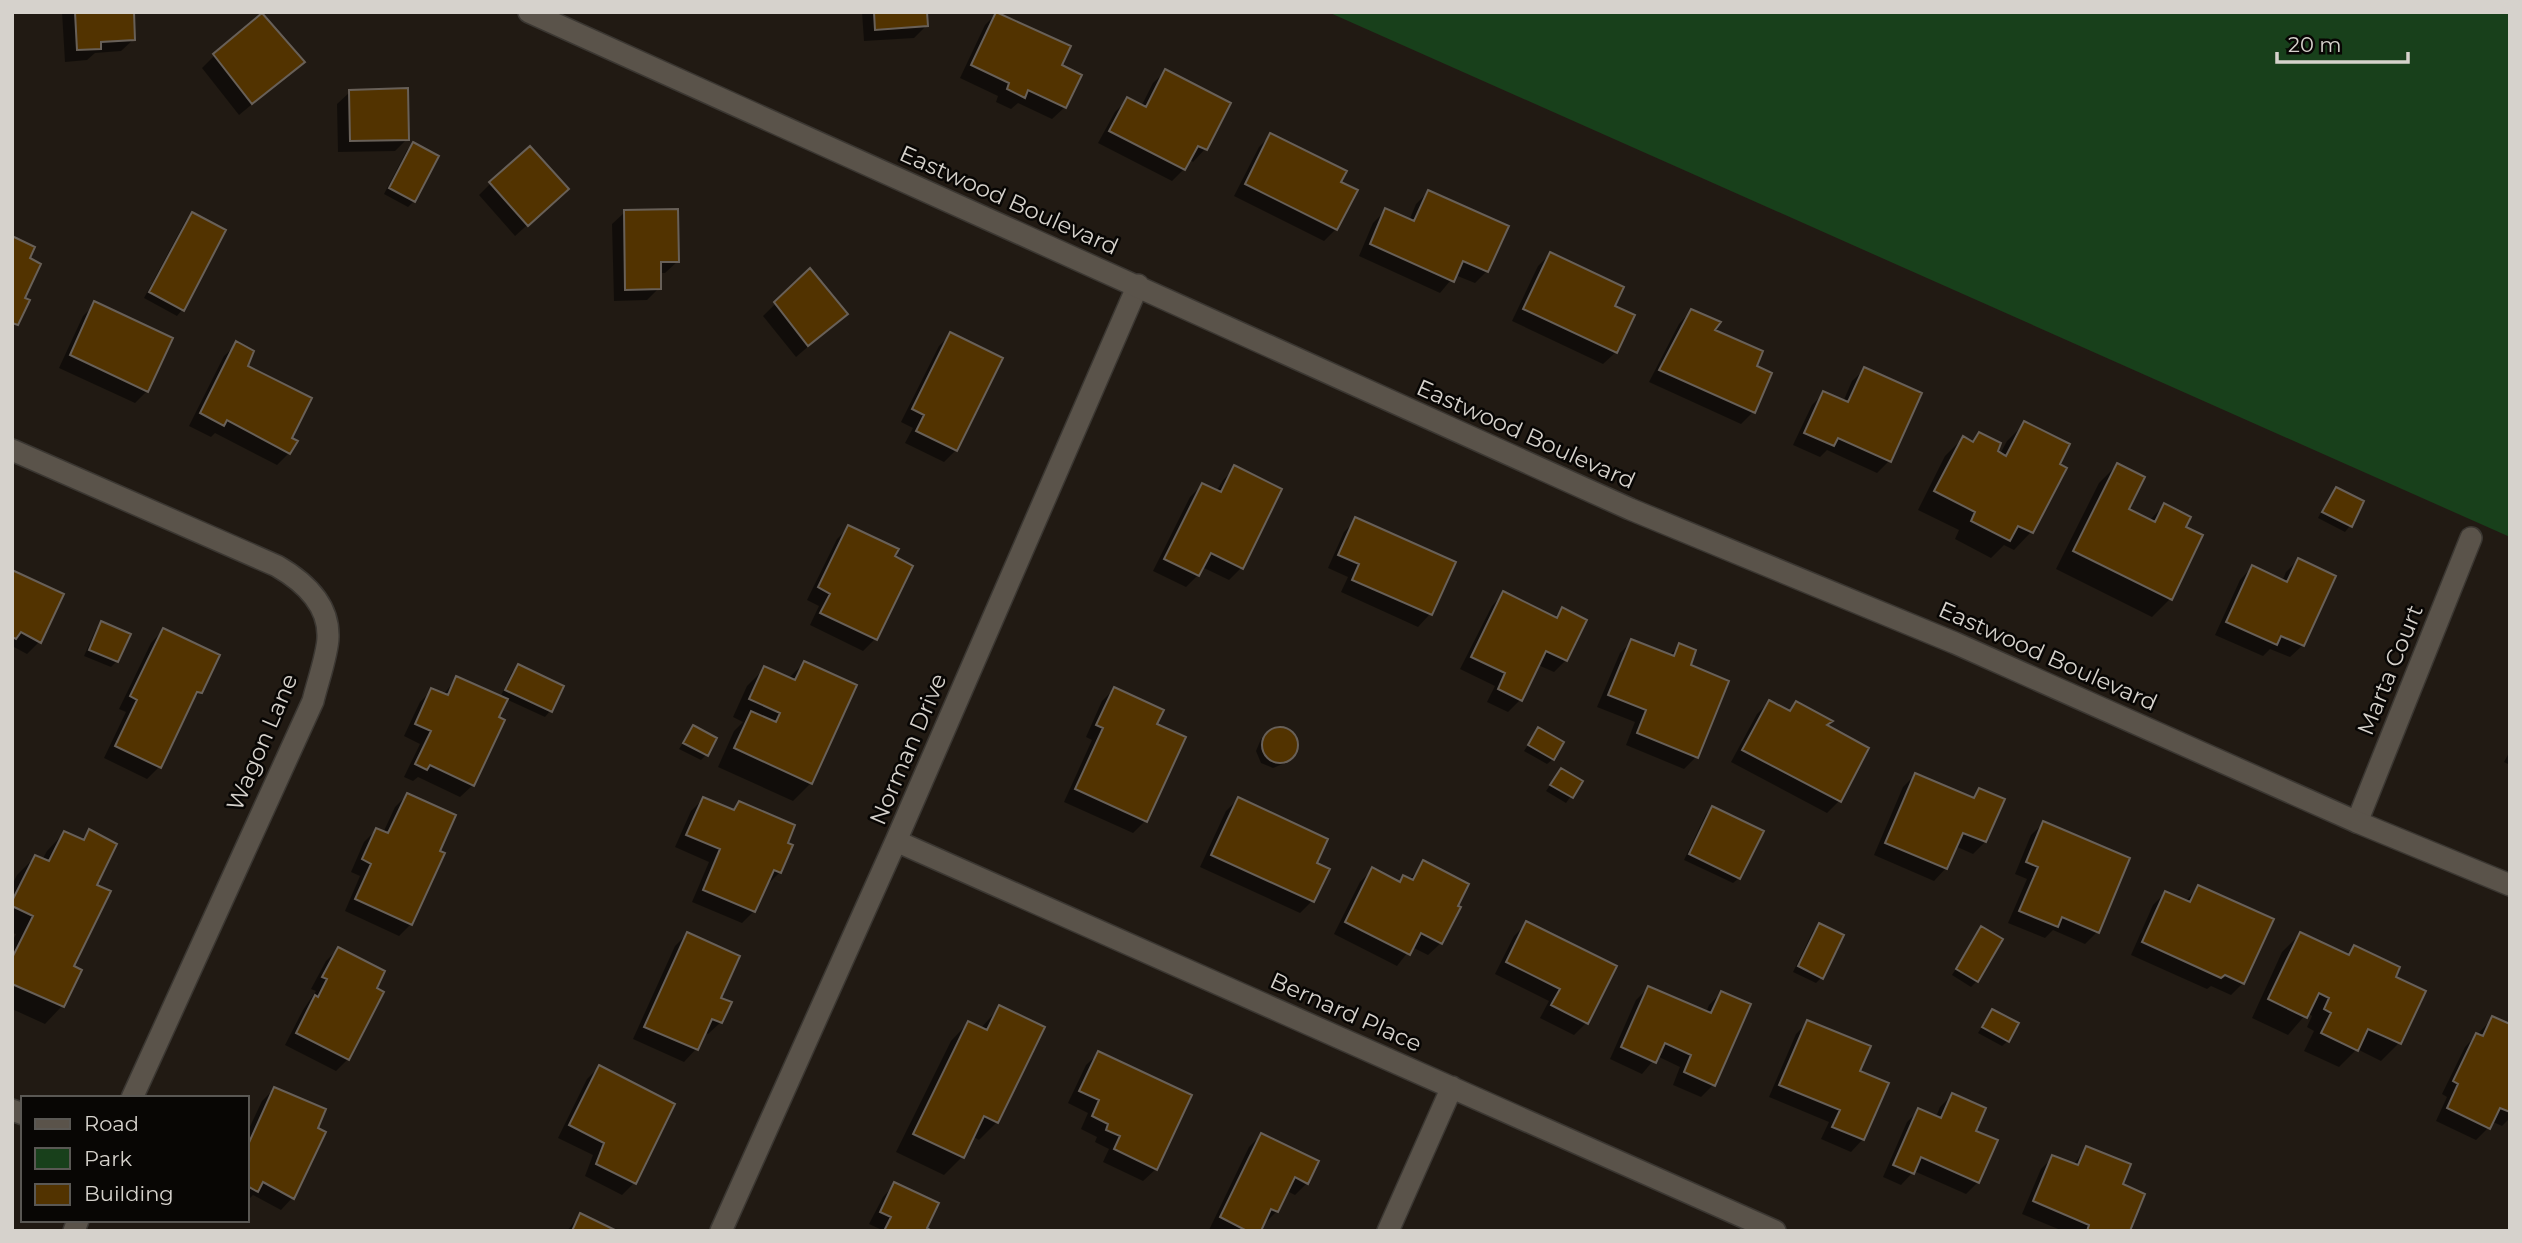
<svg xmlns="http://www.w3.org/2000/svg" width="2522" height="1243" font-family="Montserrat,sans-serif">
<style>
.green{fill:#18401b}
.shadow{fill:#0007}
.building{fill:#523300;stroke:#686058;stroke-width:2}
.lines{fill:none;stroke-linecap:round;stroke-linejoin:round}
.minor-casing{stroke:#3b3732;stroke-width:24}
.tertiary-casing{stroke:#3b3732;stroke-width:24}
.minor{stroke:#5a534a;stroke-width:21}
.tertiary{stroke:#5a534a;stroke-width:21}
.labels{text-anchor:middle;stroke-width:5;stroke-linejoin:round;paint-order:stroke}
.street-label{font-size:23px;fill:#d6d2cc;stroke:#080604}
</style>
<rect width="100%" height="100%" fill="#211a13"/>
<path class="green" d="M1328 12H2510V537Z"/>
<path class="shadow" d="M62 12H132L134 39 121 51 95 53 87 60 65 62Z
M862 12H925L926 26 914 38 864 41Z
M997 13 1059 66 1065 107 1052 119 1018 103 1011 109 996 102 998 96 960 78 985 25Z
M214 56 290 73 239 115 202 68Z
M1166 71 1229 104 1205 149 1193 162 1189 159 1184 169 1172 181 1098 143 1115 112 1127 100 1141 107 1153 83Z
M350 92 407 139 395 151 338 152 337 104Z
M1271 135 1338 183 1336 229 1324 241 1234 196 1259 147Z
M413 144 414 201 408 207 384 194 407 150Z
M491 183 554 201 515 236 479 195Z
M1428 192 1487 271 1475 283 1455 275 1440 293 1359 256 1373 223 1386 210 1409 221 1416 204Z
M625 212 678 261 665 273H659V288L647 300 614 301 612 224Z
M192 214 182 310 177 316 144 298 186 220Z
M1550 254 1613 306 1633 316 1616 352 1603 364 1512 321 1538 266Z
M810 270 846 314 796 357 763 316Z
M95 304 147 391 135 403 59 368 83 316Z
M1691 311 1754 367 1770 374 1753 412 1741 424 1649 382 1679 324Z
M951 334 956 450 944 462 905 443 913 428 901 422 939 346Z
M237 344 289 453 277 465 215 433 211 437 189 426 224 356Z
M1865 369 1889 461 1877 473 1827 450 1820 457 1793 445 1812 405 1824 393 1843 402 1852 381Z
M2025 423 2031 532 2014 550 2004 545 1991 558 1955 539 1959 530 1918 510 1945 456 1963 438 1971 443 1979 434 2000 454 2007 441Z
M2117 465 2126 509 2149 521 2164 505 2184 527 2170 599 2152 617 2056 569 2099 483Z
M1235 468 1280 490 1241 568 1229 580 1202 567 1198 575 1186 587 1153 571 1190 497 1202 485 1216 492 1223 480Z
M2336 489 2362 502 2350 526 2345 532 2318 518 2330 495Z
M1356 520 1453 563 1430 614 1418 627 1341 592 1348 577 1328 568 1344 532Z
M849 527 893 557 911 566 875 639 863 651 810 625 819 606 807 600 837 539Z
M2298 560 2303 645 2290 657 2270 649 2263 656 2215 635 2240 580 2252 567 2282 582 2286 572Z
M12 572 61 595 39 642 27 654 12 646Z
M1504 593 1554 618 1562 609 1566 660 1554 672 1538 665 1520 700 1508 712 1487 702 1495 686 1460 669 1492 606Z
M102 623 117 661 111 667 84 656 96 629Z
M163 630 201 691 190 703 159 767 147 779 104 758 126 712 119 709 151 643Z
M1632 641 1669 656 1680 645 1688 666 1696 757 1684 769 1626 745 1635 722 1597 707 1620 653Z
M804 663 811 783 793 801 718 767 734 731 743 722 733 717 747 686 765 668 788 679Z
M518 667 562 687 550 711 545 717 506 699 473 785 460 797 418 777 413 781 404 777 420 744 404 736 420 702 432 690 443 695 457 678 500 698 512 672Z
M1114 689 1155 724 1145 821 1133 833 1064 802 1092 740 1086 737 1102 701Z
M1769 702 1788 712 1796 703 1825 726 1839 801 1827 813 1731 762 1757 714Z
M693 728 706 755 701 760 679 749Z
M1280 728 1292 733 1297 744 1291 757 1285 763 1273 768 1261 763 1256 751 1261 739 1273 729Z
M1538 730 1553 759 1547 764 1524 751Z
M2510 751V765L2504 762Z
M1561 770 1581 782 1566 803 1546 791Z
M1915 775 1971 799 1979 790 1985 842 1973 854 1955 846 1946 868 1934 881 1874 855 1903 787Z
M407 795 411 924 399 936 345 911 360 876 351 872 364 842 376 830 383 833 395 807Z
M703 799 731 811 739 803 785 844 780 872 768 884 754 911 742 923 692 902 709 862 675 847 691 811Z
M1238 799 1312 901 1300 913 1200 867 1226 811Z
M1712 808 1739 878 1733 883 1684 860 1706 814Z
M2044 823 2097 932 2085 944 2053 930 2045 938 2008 923 2027 879 2015 874 2031 835Z
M89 832 94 886 62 1006 45 1024 12 1009V942L16 934 12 933V885L17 875 35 857 42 860 47 851 64 833 80 841Z
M1424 863 1441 943 1428 955 1412 947 1397 966 1334 934 1360 882 1372 870 1398 882 1403 877 1409 880Z
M2198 887 2243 983 2231 995 2211 986 2207 989 2131 955 2153 905 2165 893 2185 902Z
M1527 923 1586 1023 1574 1035 1540 1018 1549 1001 1495 974 1514 936Z
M1819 925 1822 977 1816 983 1793 972 1813 931Z
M1982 929 1977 981 1971 987 1952 975Z
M687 934 719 999 721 1022 708 1034 704 1032 696 1049 684 1062 633 1039 675 946Z
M2300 934 2346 956 2354 947 2393 977 2424 992 2399 1043 2381 1061 2357 1049 2339 1067 2304 1051 2314 1031 2307 1027 2312 1016 2307 1013 2288 1035 2252 1018 2282 952Z
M338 949 348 1059 336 1071 285 1045 303 1010 316 991 311 989 326 961Z
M1648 988 1706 1013 1709 1005 1721 993 1749 1005 1713 1085 1701 1097 1673 1085 1680 1067 1657 1056 1642 1074 1610 1059 1636 1000Z
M1000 1007 997 1122 979 1140 972 1136 962 1157 944 1175 896 1152 951 1041 968 1023 980 1029Z
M1992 1011 2008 1041 2002 1046 1978 1033Z
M2493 1018 2510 1026V1118L2502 1126 2491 1121 2488 1128 2476 1140 2436 1121 2447 1097 2442 1094 2465 1047Z
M1808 1022 1858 1072 1863 1139 1851 1152 1821 1139 1829 1122 1769 1097 1796 1034Z
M1099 1053 1156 1169 1143 1181 1103 1162 1109 1149 1095 1142 1097 1137 1081 1129 1088 1113 1068 1103 1086 1065Z
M599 1067 673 1104 634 1183 622 1195 585 1176 593 1155 558 1138 587 1079Z
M274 1089 293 1197 281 1210 253 1195 247 1201V1133L262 1101Z
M1952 1095 1973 1131 1978 1182 1966 1194 1914 1171 1901 1185 1883 1177 1907 1122 1919 1110 1936 1117 1940 1107Z
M1261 1135 1307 1183 1295 1195 1287 1191 1277 1211 1265 1223H1263L1259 1231 1209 1230 1249 1147Z
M2087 1148 2120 1185 2128 1231H2063L2022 1214 2041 1169 2053 1157 2073 1165Z
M895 1184 925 1229 928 1231H880V1229L869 1224 883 1197Z
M580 1215 613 1231H567Z"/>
<path class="building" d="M75 12H134L135 40 101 42V49L77 50Z
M874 12H927L928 26 875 30Z
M996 12 1071 46 1062 65 1082 75 1066 108 1028 90 1025 98 1007 89 1009 83 971 65Z
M262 13 305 62 252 104 213 54Z
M1165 69 1231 103 1207 150 1198 146 1185 170 1109 131 1127 97 1146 107Z
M408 88 409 140 350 141 349 90Z
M1270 133 1347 171 1341 182 1358 190 1337 230 1245 184Z
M413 142 439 156 415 202 389 188Z
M530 146 569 189 528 226 489 182Z
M1428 190 1509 226 1488 272 1463 261 1454 282 1370 244 1385 208 1414 221Z
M678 209 679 262H661V289L625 290 624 210Z
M192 212 226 230 184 311 149 292Z
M12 236 35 247 30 258 41 264 25 298 30 300 18 325 12 323Z
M1550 252 1624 287 1615 306 1635 315 1617 353 1523 309Z
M810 268 848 314 808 346 774 302Z
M94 301 173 338 148 392 70 355Z
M1691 309 1721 322 1715 330 1763 351 1757 366 1772 373 1755 413 1659 370Z
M950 332 1003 358 957 451 916 431 924 415 912 409Z
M236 341 254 351 248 366 312 398 292 438 298 441 290 454 227 420 224 426 200 413Z
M1864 367 1922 393 1891 462 1838 438 1834 446 1804 433 1823 391 1848 402Z
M2024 421 2070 444 2060 464 2067 468 2033 533 2018 526 2010 541 1971 521 1975 512 1934 491 1963 436 1973 442 1979 432 2001 443 1998 451 2006 456Z
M2117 463 2145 477 2129 509 2155 522 2164 503 2191 517 2186 527 2203 535 2172 600 2073 551Z
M1234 465 1282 489 1243 569 1211 553 1199 576 1164 559 1202 483 1221 492Z
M2336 487 2364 501 2352 527 2322 512Z
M1355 517 1456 562 1432 615 1352 580 1359 564 1338 555Z
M848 525 899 549 895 556 913 566 877 640 820 613 830 594 818 587Z
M2298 558 2336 576 2304 646 2281 636 2277 645 2226 622 2252 565 2287 582Z
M12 570 64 594 41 643 21 632 16 639 12 637Z
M1503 591 1557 618 1562 607 1587 620 1567 661 1546 651 1522 701 1498 689 1505 673 1471 657Z
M101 621 131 634 118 662 89 650Z
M163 628 220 655 202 693 197 692 161 768 115 746 137 700 130 696Z
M1631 639 1674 656 1679 643 1696 650 1691 665 1729 681 1698 758 1637 733 1646 710 1608 695Z
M804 661 857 685 812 784 734 748 751 711 776 722 780 713 749 699 764 666 795 680Z
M518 664 564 686 552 712 505 690Z
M456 676 508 699 499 717 505 720 474 786 430 765 427 770 415 764 431 731 415 724 431 688 448 695Z
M1114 687 1164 710 1157 724 1186 737 1147 822 1075 789 1103 728 1096 725Z
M1769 700 1790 711 1796 701 1833 721 1827 725 1869 748 1841 802 1742 750Z
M693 725 717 738 708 756 683 743Z
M1262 745a18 18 0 1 1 36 0a18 18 0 1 1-36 0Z
M1538 727 1564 742 1554 760 1528 745Z
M1561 768 1583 781 1573 798 1550 785Z
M1915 773 1974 798 1979 788 2005 799 1986 842 1963 833 1947 869 1885 843Z
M407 793 456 815 440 851 445 853 412 925 355 899 371 864 362 859 376 828 388 833Z
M703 797 734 810 739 801 795 825 788 843 793 845 781 873 774 870 755 912 703 890 720 849 686 835Z
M1238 797 1328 839 1317 863 1330 869 1314 902 1211 855Z
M1712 806 1764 831 1740 879 1689 854Z
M2043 821 2130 858 2099 933 2062 917 2058 927 2019 911 2038 867 2026 862Z
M89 829 117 844 97 885 111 891 74 966 82 970 64 1007 12 984V958L33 916 12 906V901L35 855 49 861 64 831 84 840Z
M1423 860 1469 884 1458 906 1461 907 1442 944 1421 933 1410 955 1345 922 1372 867 1400 882 1403 875 1413 880Z
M2198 885 2274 919 2244 984 2225 975 2221 978 2142 942 2165 891 2190 902Z
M1526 921 1617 966 1588 1024 1551 1005 1560 989 1506 962Z
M1819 923 1844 935 1823 979 1798 966Z
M1981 926 2003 939 1978 982 1956 969Z
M687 932 740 956 721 998 732 1002 722 1023 712 1019 698 1050 644 1027Z
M2300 932 2349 955 2354 945 2400 967 2396 977 2426 991 2401 1044 2368 1029 2358 1051 2321 1033 2331 1013 2324 1009 2329 998 2319 993 2307 1018 2268 999Z
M338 947 385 971 377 988 384 992 349 1060 296 1033 315 995 318 997 327 979 322 977Z
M1648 986 1711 1013 1721 991 1751 1004 1715 1086 1684 1072 1691 1055 1665 1043 1656 1063 1621 1047Z
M999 1005 1045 1027 998 1123 984 1116 964 1158 913 1134 968 1021 987 1030Z
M1992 1009 2019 1023 2009 1042 1982 1027Z
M2492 1016 2510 1024V1112L2500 1108 2490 1129 2447 1108 2458 1084 2453 1081 2476 1033 2483 1036Z
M1807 1020 1871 1046 1860 1071 1889 1083 1864 1140 1832 1127 1840 1110 1779 1085Z
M1098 1051 1192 1095 1157 1170 1114 1149 1120 1136 1106 1130 1108 1124 1092 1116 1099 1100 1079 1091Z
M599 1065 675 1104 636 1184 596 1164 604 1143 569 1125Z
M274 1087 326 1109 318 1128 326 1132 294 1199 263 1182 258 1192 247 1186V1147Z
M1952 1093 1986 1108 1976 1131 1998 1140 1979 1183 1921 1157 1914 1174 1893 1165 1918 1108 1941 1118Z
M1261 1133 1319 1161 1308 1184 1295 1177 1278 1212 1271 1209 1261 1231H1247L1220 1217Z
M2086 1146 2131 1164 2123 1184 2145 1194 2130 1231H2087L2089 1225 2033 1201 2052 1155 2078 1165Z
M894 1182 939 1203 927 1228 932 1231H884L891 1217 880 1212Z
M580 1213 617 1231H572Z"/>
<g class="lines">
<g class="minor-casing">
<path id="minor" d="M12 450 277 566C303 581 329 604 328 637 328 653 317 684 313 701L132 1098
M2357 822 2471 538
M896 841 1775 1231
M12 1110 23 1114
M74 1231 78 1220
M721 1231 896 841 1138 285
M1388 1231 1452 1087"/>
</g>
<g class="tertiary-casing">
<path id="tertiary" d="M529 12 1630 509 1955 643 2357 822 2510 885"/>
</g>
<use href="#minor" class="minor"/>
<use href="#tertiary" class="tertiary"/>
</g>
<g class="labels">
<g class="street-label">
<text transform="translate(1009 200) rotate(24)" y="8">Eastwood Boulevard</text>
<text transform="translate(1526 434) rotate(24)" y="8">Eastwood Boulevard</text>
<text transform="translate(2048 656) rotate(24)" y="8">Eastwood Boulevard</text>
<text transform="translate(2390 670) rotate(-68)" y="8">Marta Court</text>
<text transform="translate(262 742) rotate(-67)" y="8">Wagon Lane</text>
<text transform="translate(908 749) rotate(-67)" y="8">Norman Drive</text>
<text transform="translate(1346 1012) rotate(24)" y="8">Bernard Place</text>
</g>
</g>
<rect width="2522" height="1243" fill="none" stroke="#d6d2cc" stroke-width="28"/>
<rect x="21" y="1096" width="228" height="126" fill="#080604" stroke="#5a5854" stroke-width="2"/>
<rect x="35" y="1119" width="35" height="10" fill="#5a534a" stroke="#5a5854" stroke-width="2"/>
<text x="84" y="1131" font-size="21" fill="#d6d2cc">Road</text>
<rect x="35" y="1148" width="35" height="21" fill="#18401b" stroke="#5a5854" stroke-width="2"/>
<text x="84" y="1166" font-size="21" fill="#d6d2cc">Park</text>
<rect x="35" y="1184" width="35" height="21" fill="#523300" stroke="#5a5854" stroke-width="2"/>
<text x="84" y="1201" font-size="21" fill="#d6d2cc">Building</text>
<path d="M2277 52v10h131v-10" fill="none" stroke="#d6d2cc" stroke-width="3.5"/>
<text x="2288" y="52" font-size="21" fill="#d6d2cc" stroke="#080604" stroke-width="5" paint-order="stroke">20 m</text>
</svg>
